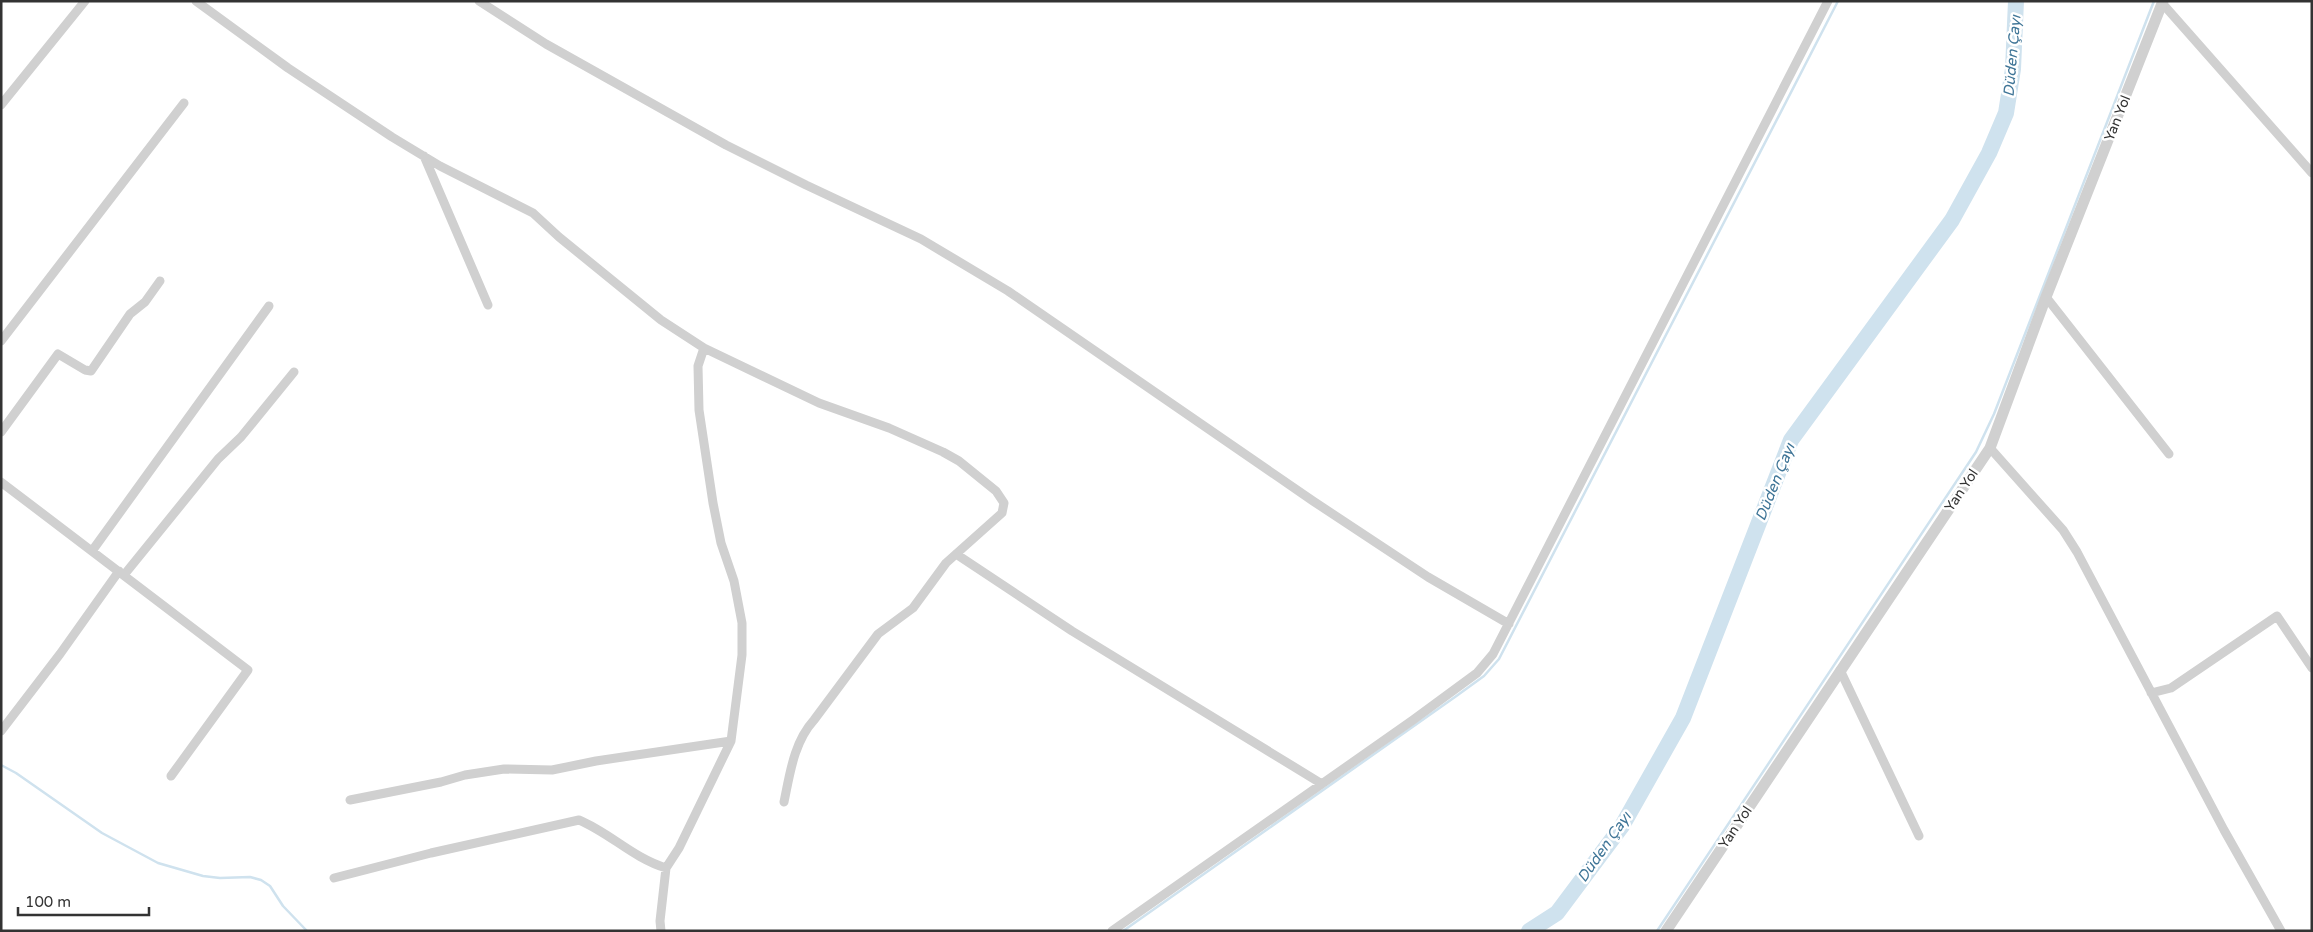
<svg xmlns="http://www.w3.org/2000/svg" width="2313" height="932" font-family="'Varela Round',sans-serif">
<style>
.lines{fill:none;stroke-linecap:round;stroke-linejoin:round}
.stream{stroke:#cfe2ee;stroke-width:2.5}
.river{stroke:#cfe2ee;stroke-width:16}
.minor{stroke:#d0d0d0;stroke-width:9}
.tertiary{stroke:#d0d0d0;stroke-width:11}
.labels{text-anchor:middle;stroke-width:5;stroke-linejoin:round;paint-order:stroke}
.street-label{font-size:14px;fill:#333;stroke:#fff}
.water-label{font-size:15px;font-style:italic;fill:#3f7597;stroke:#fff}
</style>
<rect width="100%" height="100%" fill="#fff"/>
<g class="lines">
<path class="stream" d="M1 765 16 773 102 833 158 863 203 876 220 878 250 877 261 880 270 886 283 906 307 931
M1123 931 1455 697 1484 676 1499 659 1838 1
M1657 931 1976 452 1994 414 2154 1"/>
<path class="river" d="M1529 931 1557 913 1622 826 1683 718 1791 440 1952 220 1989 153 2006 113 2013 69 2016 1"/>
<path class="minor" d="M196 1 288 68 392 137 440 166 533 213 559 237 661 320 704 348 819 403 889 428 943 452 959 461 996 491 1004 503 1002 513 946 563 913 608 878 634 814 720C794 742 790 773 784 802
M479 1 546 44 726 145 806 185 921 239 1008 291 1313 501 1428 577 1509 624
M2162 3 2312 173
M1 105 85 1
M424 156 488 305
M2046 297 2169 454
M1 341 184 103
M1 432 58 354 85 370 91 371 130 314 145 302 160 281
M1990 448 2063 530 2077 552 2224 830 2281 931
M1 482 248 670 171 776
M92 551 269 306
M956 554 1072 631 1322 784
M124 575 218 459 241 437 294 372
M1840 670 1919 836
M2151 693 2171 688 2277 616 2312 668
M1 731 60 654 119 571
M350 800 441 782 465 775 504 769 552 770 596 761 731 741
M334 878 431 853 579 820C610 833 633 858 666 868
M661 931 660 921 666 868 679 848 731 741 742 655V623L734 581 721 543 713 503 699 410 698 366 704 348
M1112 931 1413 720 1477 673 1493 654 1828 1"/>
<path class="tertiary" d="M1666 931 1990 448 2046 297 2163 1"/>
</g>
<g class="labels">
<g class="street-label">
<text transform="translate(2117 118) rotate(-68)" y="5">Yan Yol</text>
<text transform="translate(1961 490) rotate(-56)" y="5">Yan Yol</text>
<text transform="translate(1735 827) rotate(-56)" y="5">Yan Yol</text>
</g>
<g class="water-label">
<text transform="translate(2012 56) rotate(-85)" y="5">Düden Çayı</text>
<text transform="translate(1775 482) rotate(-68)" y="5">Düden Çayı</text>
<text transform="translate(1604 847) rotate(-55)" y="5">Düden Çayı</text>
</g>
</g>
<rect width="2313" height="932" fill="none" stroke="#333333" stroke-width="5"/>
<path d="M18 907v8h131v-8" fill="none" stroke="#333333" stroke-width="2.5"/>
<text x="25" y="907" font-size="15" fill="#333333" stroke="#ffffff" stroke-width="4" paint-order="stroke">100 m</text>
</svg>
